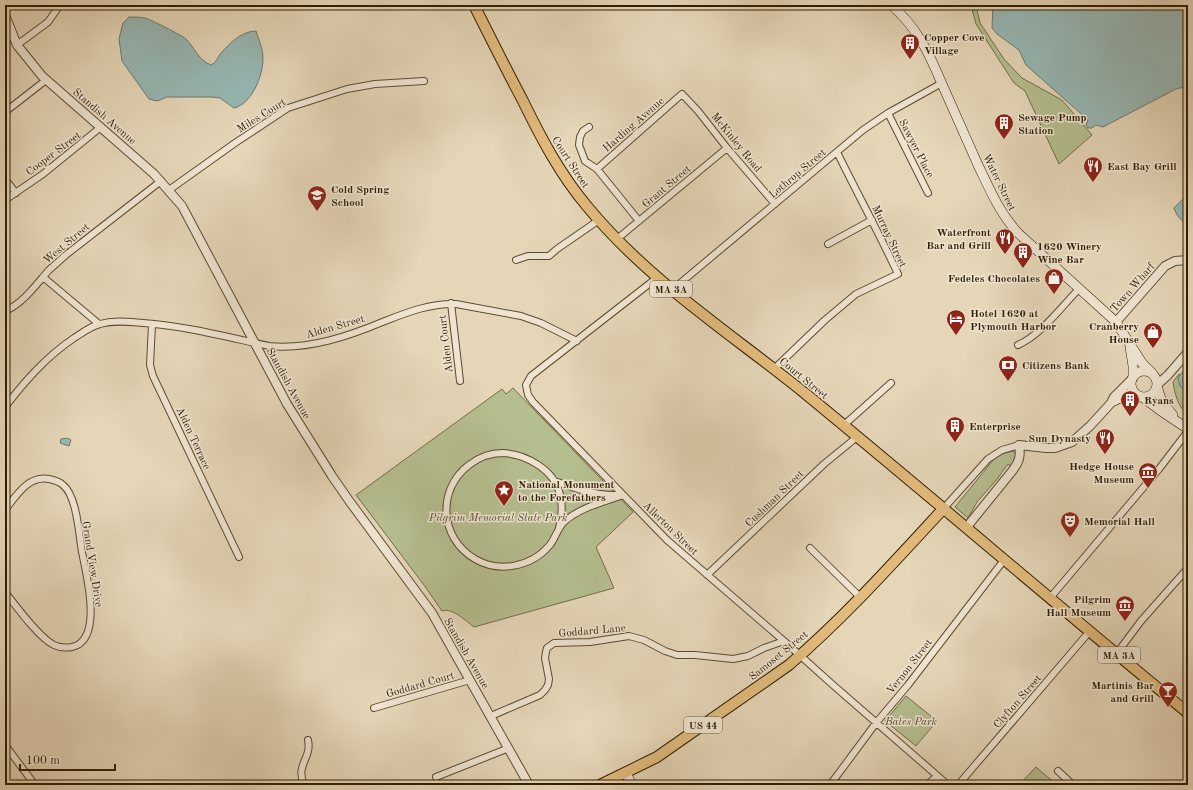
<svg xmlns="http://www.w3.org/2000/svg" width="1193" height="790" font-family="'Old Standard TT',serif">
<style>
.green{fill:#b5be8f;stroke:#726e49}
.water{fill:#97b8b5;stroke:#6e7a6e}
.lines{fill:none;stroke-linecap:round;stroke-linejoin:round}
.minor-casing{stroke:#5d4c30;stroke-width:8}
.tertiary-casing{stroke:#5d4c30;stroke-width:10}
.secondary-casing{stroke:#301e03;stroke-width:10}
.primary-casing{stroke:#301e03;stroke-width:12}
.minor{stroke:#eee4d1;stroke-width:6}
.tertiary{stroke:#eee4d1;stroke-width:8}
.secondary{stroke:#eee4d1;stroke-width:9}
.primary{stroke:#e2bb7c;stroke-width:10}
.labels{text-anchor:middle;stroke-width:3;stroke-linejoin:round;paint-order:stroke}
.shield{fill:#eee4d1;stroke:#695941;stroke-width:1}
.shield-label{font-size:10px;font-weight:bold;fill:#301e03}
.poi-label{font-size:11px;font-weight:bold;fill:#301e03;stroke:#eee4d1;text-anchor:start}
.street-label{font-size:11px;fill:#301e03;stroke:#eee4d1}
.park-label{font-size:11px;font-style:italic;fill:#584e2d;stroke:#eee4d1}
</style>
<rect width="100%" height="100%" fill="#e5d6b8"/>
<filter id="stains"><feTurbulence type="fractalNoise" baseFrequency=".005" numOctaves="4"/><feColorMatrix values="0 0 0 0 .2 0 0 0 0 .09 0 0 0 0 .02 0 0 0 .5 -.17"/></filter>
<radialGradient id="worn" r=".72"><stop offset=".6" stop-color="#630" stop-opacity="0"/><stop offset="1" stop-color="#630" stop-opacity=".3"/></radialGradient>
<path class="green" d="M973 5H979L977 10 980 23 1004 59 1022 78 1062 100 1092 135 1059 164 1025 91 1014 83 976 24 972 9Z
M1179 374 1188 381V416C1178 406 1175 395 1173 382Z
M513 388 633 512 596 547 614 588 474 627C466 621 452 607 442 611L424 585 356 495 502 389 506 394Z
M1013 451 1016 453 1017 455 1011 465H1007L998 478 977 502 968 518 955 507 994 459 1002 454Z
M906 696 937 721 916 746 885 721Z
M1036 767 1057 785H1019Z"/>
<path class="water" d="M993 5H1188V86L1176 89 1103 127 1096 125 1092 128H1088L1086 125 1088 120 1026 65 1019 50 997 34 992 28Z
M129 17C134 17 140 17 145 18 152 20 181 35 186 39 195 48 198 60 211 65 217 62 217 58 221 53 230 43 242 31 256 31 259 40 263 49 263 59 263 75 252 104 234 108L220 98 211 97H167L157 101 149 99 122 61 119 39 123 23Z
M1188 194V227L1177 215 1174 208Z
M1188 364V394L1180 386 1178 378Z
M67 438 71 440 69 446 60 443 61 439Z"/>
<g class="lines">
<g class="minor-casing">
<path id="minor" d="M17 45 48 22 60 5
M5 112 46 80
M888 113 928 193
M589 127 583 131 580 137 579 145 585 161 597 169 639 221
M597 169 682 94 698 111 727 148 775 204
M5 179 16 193
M169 190 235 143 288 108 347 89 375 84 424 81
M5 200 43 174 101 127
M617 239 727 148
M828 244 872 220
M516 260 528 256H549L557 249 599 220
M658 277 531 376 526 385 528 395 533 402 667 540 784 641 833 685 948 785
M672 290 863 130 888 113 942 83
M451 303 460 381
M5 311C20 305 33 289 43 277
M99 324 43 277 49 270 67 254 161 181
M152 324 150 365 153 376 239 557
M1018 345C1042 334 1060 308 1079 289
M774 369 825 320 856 294 898 274C879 233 857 193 837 152
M5 407C25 381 46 357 74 338 82 333 91 326 100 324 114 320 129 322 143 323 186 326 227 337 269 346 309 350 349 336 385 321 408 312 431 303 456 304L521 316 541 323 577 341
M844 425 891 383
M554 481C575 488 595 496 617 495
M944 508 988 459 1002 450 1019 445
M5 510C16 496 28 475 49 479 54 480 60 482 63 485 77 496 79 535 82 552 86 573 104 640 72 647 66 648 60 648 54 645 39 638 16 606 5 592
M559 528C562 517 563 506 560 495 555 470 526 454 503 453 490 453 479 457 469 465 437 489 439 538 475 559 499 573 531 567 549 546 556 538 557 528 565 521 581 507 604 502 623 495
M810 548 860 597
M707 575 824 464 857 437
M1050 598 1159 469 1188 431
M1117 653 1141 621 1188 568
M374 708 470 680
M491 716 540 695 545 690 548 685 549 679 545 658 546 652 547 648 554 643 590 642 629 636 644 640 665 651 677 655H695L733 659 748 656 764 648 784 641
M5 745 35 785
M1058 771 1073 785
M436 777 509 748
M304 785C295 764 312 759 308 740
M830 785 876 723 908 685 1004 560
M927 785 937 776
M958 785 1090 631"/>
</g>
<g class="tertiary-casing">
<path id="tertiary" d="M5 15 17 45 42 76 154 174 182 206 287 404 332 476 350 502 432 613 529 785
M1116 322 1165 266 1175 261 1188 260
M1157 385 1168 375 1188 352
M1115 401 1127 394H1136
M966 528 1013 470C1019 462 1021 456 1019 445L1046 448H1055L1072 442 1090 426 1111 403 1114 397 1133 378"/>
</g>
<g class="secondary-casing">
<path id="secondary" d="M891 5C917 27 929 53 942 84 954 111 966 138 978 165 990 190 999 212 1018 233L1116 322 1142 363 1153 374
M1130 347 1133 366V377
M1131 384a13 13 0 1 1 26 0a13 13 0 1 1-26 0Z
M1157 386 1162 402 1173 415
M1142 397 1161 411 1188 429
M626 773 632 785"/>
</g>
<g class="primary-casing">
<path id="primary" d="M474 5C490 37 506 69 523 101 541 138 560 174 586 205 648 281 732 334 807 395 935 500 1060 608 1188 713
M600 785 657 757 789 665C845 617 894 562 944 508"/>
</g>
<use href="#minor" class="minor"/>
<use href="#tertiary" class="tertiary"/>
<use href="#secondary" class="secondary"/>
<use href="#primary" class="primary"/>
</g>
<defs>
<g id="building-pin" transform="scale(1)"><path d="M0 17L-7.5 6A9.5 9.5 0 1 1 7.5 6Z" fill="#8f2418" stroke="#eee4d1"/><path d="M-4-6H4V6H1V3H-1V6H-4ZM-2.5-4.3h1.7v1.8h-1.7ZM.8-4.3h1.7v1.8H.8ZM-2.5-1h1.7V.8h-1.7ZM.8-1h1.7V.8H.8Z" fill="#fff"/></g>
<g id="restaurant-pin" transform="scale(1)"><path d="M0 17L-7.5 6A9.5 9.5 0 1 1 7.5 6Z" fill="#8f2418" stroke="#eee4d1"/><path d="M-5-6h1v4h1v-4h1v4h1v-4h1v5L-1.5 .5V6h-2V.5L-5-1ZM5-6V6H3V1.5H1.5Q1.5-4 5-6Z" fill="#fff"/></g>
<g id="school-pin" transform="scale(1)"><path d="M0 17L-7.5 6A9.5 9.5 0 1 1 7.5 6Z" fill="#8f2418" stroke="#eee4d1"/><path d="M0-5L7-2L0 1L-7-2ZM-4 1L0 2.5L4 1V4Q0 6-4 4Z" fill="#fff"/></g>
<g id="shop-pin" transform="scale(1)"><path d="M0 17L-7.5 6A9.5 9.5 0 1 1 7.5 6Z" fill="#8f2418" stroke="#eee4d1"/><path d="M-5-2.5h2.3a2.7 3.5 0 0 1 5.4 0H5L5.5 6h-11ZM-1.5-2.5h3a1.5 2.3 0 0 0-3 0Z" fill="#fff"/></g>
<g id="hotel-pin" transform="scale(1)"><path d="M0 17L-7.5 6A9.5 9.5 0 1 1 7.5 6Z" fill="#8f2418" stroke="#eee4d1"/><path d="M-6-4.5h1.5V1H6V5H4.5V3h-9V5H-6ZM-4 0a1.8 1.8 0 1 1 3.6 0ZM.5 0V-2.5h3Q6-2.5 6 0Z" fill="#fff"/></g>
<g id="bank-pin" transform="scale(1)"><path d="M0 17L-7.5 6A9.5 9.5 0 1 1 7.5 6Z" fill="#8f2418" stroke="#eee4d1"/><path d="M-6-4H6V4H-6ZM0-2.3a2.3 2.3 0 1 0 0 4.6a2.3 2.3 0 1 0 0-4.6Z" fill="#fff"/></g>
<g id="museum-pin" transform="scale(1)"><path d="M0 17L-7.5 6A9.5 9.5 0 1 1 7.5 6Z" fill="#8f2418" stroke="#eee4d1"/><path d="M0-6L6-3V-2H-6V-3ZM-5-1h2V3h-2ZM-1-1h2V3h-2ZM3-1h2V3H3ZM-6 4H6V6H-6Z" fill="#fff"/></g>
<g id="sight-pin" transform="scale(1)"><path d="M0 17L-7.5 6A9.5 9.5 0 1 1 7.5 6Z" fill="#8f2418" stroke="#eee4d1"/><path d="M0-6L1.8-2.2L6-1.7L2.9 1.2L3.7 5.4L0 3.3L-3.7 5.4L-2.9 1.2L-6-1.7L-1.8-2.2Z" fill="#fff"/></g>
<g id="theatre-pin" transform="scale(1)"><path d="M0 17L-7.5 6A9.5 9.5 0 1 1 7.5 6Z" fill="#8f2418" stroke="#eee4d1"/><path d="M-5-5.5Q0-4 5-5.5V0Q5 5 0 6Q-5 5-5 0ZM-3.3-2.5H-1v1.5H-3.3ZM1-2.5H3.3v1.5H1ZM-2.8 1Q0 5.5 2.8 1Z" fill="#fff"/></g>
<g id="bar-pin" transform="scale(1)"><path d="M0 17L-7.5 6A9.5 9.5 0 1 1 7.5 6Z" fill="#8f2418" stroke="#eee4d1"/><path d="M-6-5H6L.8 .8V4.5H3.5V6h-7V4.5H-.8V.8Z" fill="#fff"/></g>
</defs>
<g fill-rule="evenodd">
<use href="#building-pin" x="910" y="43"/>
<use href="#building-pin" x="1004" y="123"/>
<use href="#restaurant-pin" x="1093" y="166"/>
<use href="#school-pin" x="317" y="195"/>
<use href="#restaurant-pin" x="1005" y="238"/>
<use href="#building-pin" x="1023" y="252"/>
<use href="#shop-pin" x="1054" y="278"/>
<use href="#hotel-pin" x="956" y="319"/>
<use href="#shop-pin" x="1153" y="332"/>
<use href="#bank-pin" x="1008" y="365"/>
<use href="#building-pin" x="1130" y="400"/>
<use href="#building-pin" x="955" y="426"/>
<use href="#restaurant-pin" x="1105" y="438"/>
<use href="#museum-pin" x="1148" y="472"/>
<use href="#sight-pin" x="504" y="490"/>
<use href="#theatre-pin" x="1070" y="521"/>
<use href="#museum-pin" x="1125" y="605"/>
<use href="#bar-pin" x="1168" y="691"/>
</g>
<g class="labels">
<g class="shield">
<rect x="650" y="281" width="42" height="16" rx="3"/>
<rect x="1098" y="647" width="42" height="16" rx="3"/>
<rect x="684" y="717" width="38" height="16" rx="3"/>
</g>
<g class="shield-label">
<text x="671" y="293">MA 3A</text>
<text x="1119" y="659">MA 3A</text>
<text x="703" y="729">US 44</text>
</g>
<g class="poi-label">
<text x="924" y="41">Copper Cove<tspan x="924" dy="13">Village</tspan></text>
<text x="1018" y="121">Sewage Pump<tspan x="1018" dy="13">Station</tspan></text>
<text x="1107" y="170">East Bay Grill</text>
<text x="331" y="193">Cold Spring<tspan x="331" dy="13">School</tspan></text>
<text x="991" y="236" text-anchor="end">Waterfront<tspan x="991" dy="13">Bar and Grill</tspan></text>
<text x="1037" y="250">1620 Winery<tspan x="1037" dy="13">Wine Bar</tspan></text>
<text x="1040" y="282" text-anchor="end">Fedeles Chocolates</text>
<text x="970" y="317">Hotel 1620 at<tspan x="970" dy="13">Plymouth Harbor</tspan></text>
<text x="1139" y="330" text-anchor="end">Cranberry<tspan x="1139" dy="13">House</tspan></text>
<text x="1022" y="369">Citizens Bank</text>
<text x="1144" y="404">Ryans</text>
<text x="969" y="430">Enterprise</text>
<text x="1091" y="442" text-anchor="end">Sun Dynasty</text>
<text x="1134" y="470" text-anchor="end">Hedge House<tspan x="1134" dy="13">Museum</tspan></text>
<text x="518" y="488">National Monument<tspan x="518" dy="13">to the Forefathers</tspan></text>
<text x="1084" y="525">Memorial Hall</text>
<text x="1111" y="603" text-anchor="end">Pilgrim<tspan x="1111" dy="13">Hall Museum</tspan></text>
<text x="1154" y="689" text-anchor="end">Martinis Bar<tspan x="1154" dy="13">and Grill</tspan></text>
</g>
<g class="street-label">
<text transform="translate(261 115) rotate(-32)" y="4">Miles Court</text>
<text transform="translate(105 116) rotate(41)" y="4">Standish Avenue</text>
<text transform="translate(633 124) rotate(-41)" y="4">Harding Avenue</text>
<text transform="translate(737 142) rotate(51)" y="4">McKinley Road</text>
<text transform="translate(917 148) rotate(63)" y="4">Sawyer Place</text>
<text transform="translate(53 153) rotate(-37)" y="4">Cooper Street</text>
<text transform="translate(571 162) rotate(57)" y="4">Court Street</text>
<text transform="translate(797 173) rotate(-40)" y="4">Lothrop Street</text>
<text transform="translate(1000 182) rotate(64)" y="4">Water Street</text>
<text transform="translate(666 186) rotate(-40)" y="4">Grant Street</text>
<text transform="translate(890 236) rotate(65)" y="4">Murray Street</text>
<text transform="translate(66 243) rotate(-40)" y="4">West Street</text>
<text transform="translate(1132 287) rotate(-49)" y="4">Town Wharf</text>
<text transform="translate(335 326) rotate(-16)" y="4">Alden Street</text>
<text transform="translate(445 344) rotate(-97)" y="4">Alden Court</text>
<text transform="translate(804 378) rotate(39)" y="4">Court Street</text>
<text transform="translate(289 383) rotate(61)" y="4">Standish Avenue</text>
<text transform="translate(194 438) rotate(65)" y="4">Alden Terrace</text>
<text transform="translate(774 498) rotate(-44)" y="4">Cushman Street</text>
<text transform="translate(671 528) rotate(44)" y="4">Allerton Street</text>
<text transform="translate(93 564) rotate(81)" y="4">Grand View Drive</text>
<text transform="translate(592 630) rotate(-5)" y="4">Goddard Lane</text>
<text transform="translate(467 653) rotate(60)" y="4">Standish Avenue</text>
<text transform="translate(778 655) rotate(-39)" y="4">Samoset Street</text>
<text transform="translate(909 666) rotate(-52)" y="4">Vernon Street</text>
<text transform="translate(420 684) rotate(-16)" y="4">Goddard Court</text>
<text transform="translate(1017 701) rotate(-49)" y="4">Clyfton Street</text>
</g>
<g class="park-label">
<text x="498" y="521">Pilgrim Memorial State Park</text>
<text x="911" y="725">Bates Park</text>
</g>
</g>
<rect width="1193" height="790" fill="none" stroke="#e5d6b8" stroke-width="20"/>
<rect x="6" y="6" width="1181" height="778" fill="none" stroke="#301e03" stroke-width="2"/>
<rect x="10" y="10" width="1173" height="770" fill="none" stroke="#301e03"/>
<path d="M20 764v6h95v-6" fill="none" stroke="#301e03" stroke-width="2"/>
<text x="26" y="764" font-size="12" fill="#301e03" stroke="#eee4d1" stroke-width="3" paint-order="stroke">100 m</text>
<rect width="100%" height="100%" filter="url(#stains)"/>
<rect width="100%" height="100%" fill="url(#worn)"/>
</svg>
